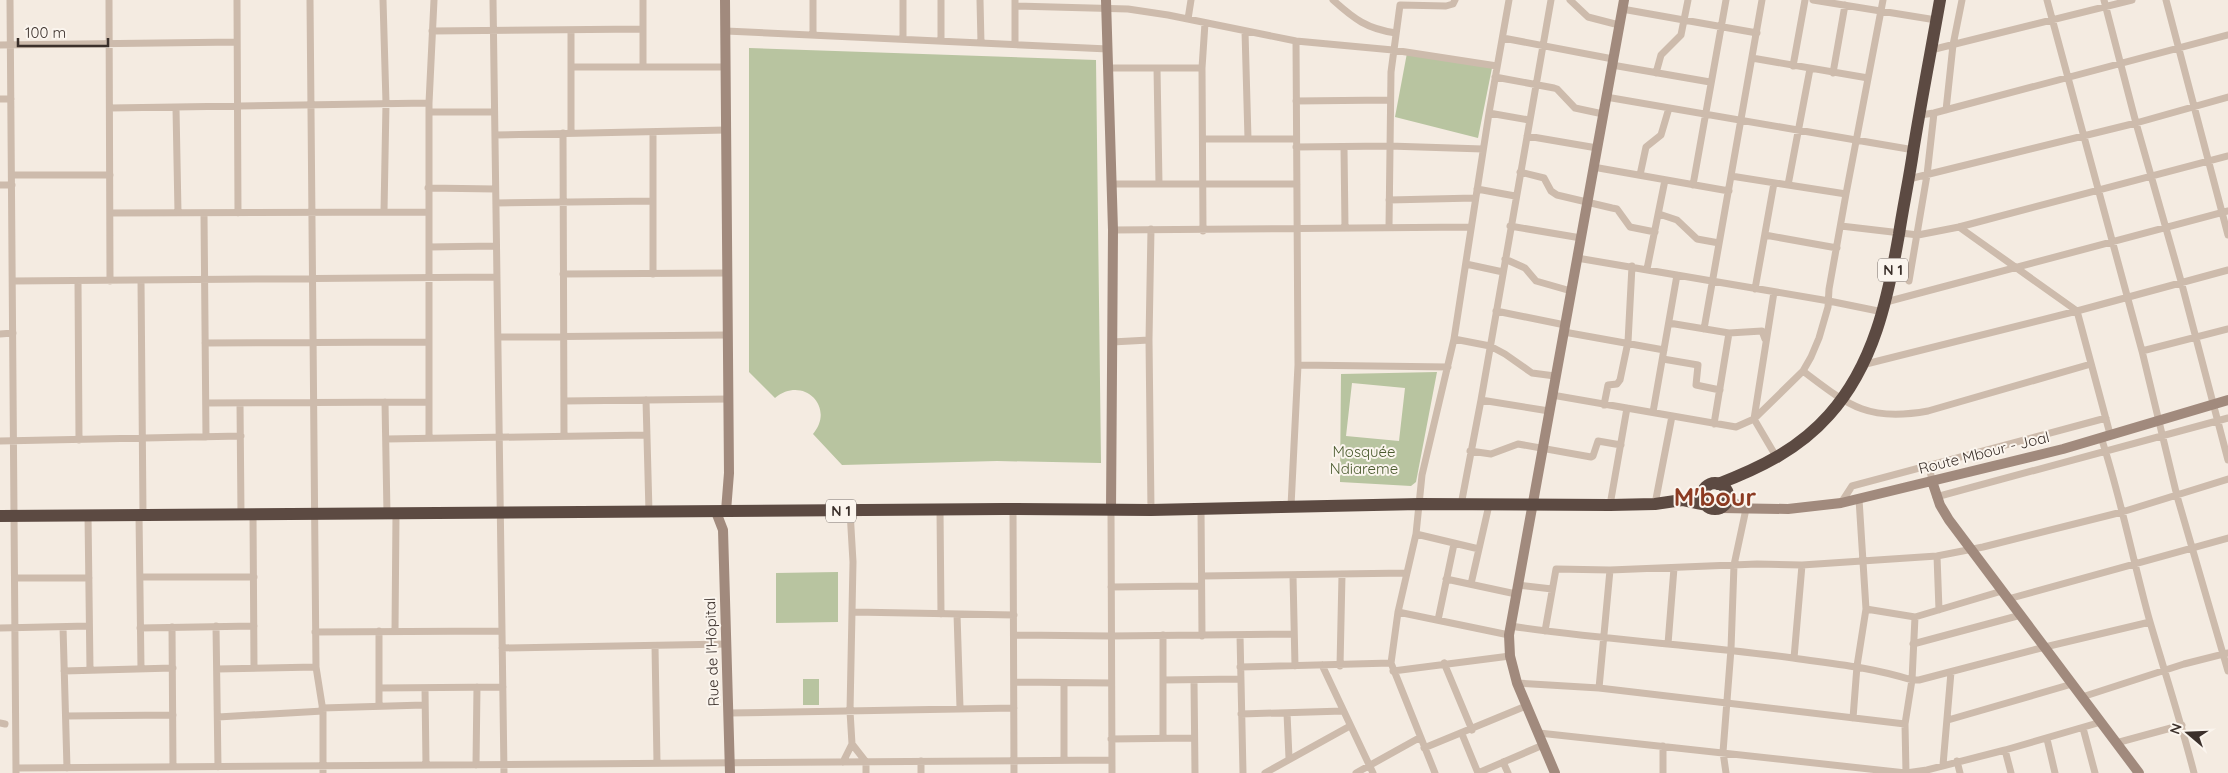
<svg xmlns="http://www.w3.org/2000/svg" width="2228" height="773" font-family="Quicksand,sans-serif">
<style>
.green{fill:#b8c4a0;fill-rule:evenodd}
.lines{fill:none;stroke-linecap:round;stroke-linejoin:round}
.street{stroke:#cdbbac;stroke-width:7}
.secondary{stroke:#a18a7d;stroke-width:10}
.highway{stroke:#5c4a42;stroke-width:12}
.labels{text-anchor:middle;stroke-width:4;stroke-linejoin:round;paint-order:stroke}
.shield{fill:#fbf5ee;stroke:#756b66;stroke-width:1}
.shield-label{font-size:14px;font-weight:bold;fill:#3b302b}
.park-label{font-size:15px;fill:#4a5a2e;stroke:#fbf5ee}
.street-label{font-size:15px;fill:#3b302b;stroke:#fbf5ee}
.town-label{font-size:25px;font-weight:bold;fill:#8c3b22;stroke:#fbf5ee}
</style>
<rect width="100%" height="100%" fill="#f4ebe1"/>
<path class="green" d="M749 48 1096 60 1101 463 997 461 842 465 813 434C836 407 803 375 775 398L749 372Z
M1407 53 1492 68 1478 138 1395 117Z
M1437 372 1416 482 1411 486 1340 482 1341 374ZM1352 383 1405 388 1399 441 1346 436Z
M838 572V622L776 623V573Z
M803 679H819V705H803Z"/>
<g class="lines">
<path class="street" d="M10 0 16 773
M109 0 110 281
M237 0 238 213
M310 0 316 667 323 711V773
M383 0 386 103 384 212
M493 0 504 773
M643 0V67
M980 0 981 43
M1333 0C1354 19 1367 29 1396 33
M1570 0 1588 17 1619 25
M1813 0 1936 20
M2047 0 2142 351 2177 496 2228 671
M2104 0 2136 123 2181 281 2228 460
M2166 0 2228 235
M1015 6 1128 9 1168 15 1296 41 1393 50 1497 66
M1622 9 1757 33
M1188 19 1191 0
M432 31 643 29
M571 31V133
M726 31 1108 49
M1245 31 1248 139
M813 35V0
M1503 38 1613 59
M903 39V0
M941 41V0
M1015 44V0
M0 45 237 42
M1931 50 2132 0
M1752 58 1868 78
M1612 65 1710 82
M1793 66 1805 0
M571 67H726
M1109 68H1202
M1157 68 1159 184
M1656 73 1661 55 1681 35 1688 0
M1833 73 1845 5
M1495 77 1554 88 1557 89 1575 108 1603 114
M1606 97 1914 150
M0 99H11
M1296 101 1390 100
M110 108 429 103
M176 108 178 213
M1946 110 1953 45 1962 0
M429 112H494
M1489 113 1529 120
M1920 115 1934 113 2228 35
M563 133 564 436
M495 135 726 130
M1527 136 1597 148
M1203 139H1296
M1296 147 1389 146 1483 149
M1344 147 1345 228
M1593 167 1729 191
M1520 172 1544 178 1551 191 1557 195 1612 208 1617 209 1630 227 1655 232
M12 175H110
M1640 175 1646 147 1661 135 1669 108
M1731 176 1846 194
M1909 179 2136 123 2228 97
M1112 184H1297
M0 185H12
M1693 185 1726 0
M1788 185 1810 69
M428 188 495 189
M1477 189 1515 196
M1389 200 1475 198
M496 203 653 201
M110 213 429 212
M204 213 206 437
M1659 214 1677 220 1697 239 1719 243
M1510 226 1581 238
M1841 226 1918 235 1959 227 2228 156
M1389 227 1391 72 1400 5 1446 6 1453 4 1455 0
M1959 227 2077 311 2110 434
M1151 229 1149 340 1151 510
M1113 230 1471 227
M1203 231 1202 68 1205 23
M1765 235 1837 248
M429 247 496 246
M1577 258 1829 301 1883 312
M1505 259 1525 268 1536 281 1571 291
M1466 264 1503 272
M1647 269 1665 180
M563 274 727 273
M653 274V132
M141 280 143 515
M13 281 497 277
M78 281 79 440
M1909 281 1927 175 1934 113
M1755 289 1774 183
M1774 292 1754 419 1777 458
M1886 302 2228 211
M1496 311 1565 325
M1669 323 1729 333 1762 331 1765 339
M1704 329 1762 0
M1564 332 1664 350
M0 334 13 333
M498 337 727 335
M1454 339 1490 346 1505 354 1532 373 1555 376
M1112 342 1149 340
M205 343 429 342
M2142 351 2228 329
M1663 359 1698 365 1696 385 1720 390
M1298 365 1448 367
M1862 365 2077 311 2228 270
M1803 371C1849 406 1868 422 1928 411L2091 364
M1552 395 1736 427 1754 419 1803 371 1811 357 1819 338 1828 307 1829 289 1846 194 1883 0
M646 400 649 512
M1481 400 1549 411
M564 401 729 399
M385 402 387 514
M206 403 429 402
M240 403 241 515
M1604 405 1608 385 1617 384 1620 380 1628 342 1632 266
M1653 412 1677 275
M1714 424 1729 333
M2101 437C2121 498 2133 561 2150 622 2165 673 2181 722 2194 773
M429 438V103L434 0
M386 439 647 435
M0 441 241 436
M1470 451 1491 454 1518 444 1591 457 1593 456 1598 441 1621 445
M1929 465 1932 481
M1936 497 2228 418
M1841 503 1852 486 2106 418
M1655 504 1672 416
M1461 505 1481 400 1551 0
M1610 505 1627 408
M1291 506 1298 365 1296 41
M1201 508 1202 636
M1013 509 1014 773
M940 510 941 614
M1111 510 1112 773
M88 515 90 670
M139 515 141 669
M253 515 254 668
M1416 534 1479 549
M1937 556 1939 610
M1202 576 1407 573
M1293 576 1295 666
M140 577H254
M15 578H89
M1446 579 1516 594
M1471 584 1489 505
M1518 585 1552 589
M1111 587 1201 586
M2008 599 2228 538
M1866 609 1915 617 2002 591
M854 612 1014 615
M1398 612 1509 635
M957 614 960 708
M1438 620 1454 544
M216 626 218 767
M1510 626C1604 640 1699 645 1793 658 1834 664 1871 667 1912 680H1919L2045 647 2150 622
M63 627 67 768
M172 627 173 767
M0 628 89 626
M140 628 254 626
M379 631V706
M395 631 396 514
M1545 631 1556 569 1610 570 1757 564 1802 565 1937 556 1983 547 2122 512 2228 479
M315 632 502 631
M1014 635 1111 636 1294 634
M1163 635V737
M1240 635 1243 773
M1668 644 1674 568
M1913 644 2021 615
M655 646 657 763
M502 648 727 644
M1794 658 1802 565
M1444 663 1472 730
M1322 665 1373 773
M1340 666 1342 575
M1240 667 1391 663
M217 669 316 667
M64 671 173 668
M1393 671 1510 656
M1163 680 1240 679
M1194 680 1195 773
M1014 682 1111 683
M1064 683V760
M1517 683 1599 688 1905 724
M379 688 503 687
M425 688 426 765
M1599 688 1610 570
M2082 697 2184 664 2228 653
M322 708 424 705
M729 713 1014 708
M1287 713 1289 758
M1241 714 1343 711
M66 716 173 715
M218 717 323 711
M1853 718 1857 666 1866 609 1859 499
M1948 720 2072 684
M0 723 5 724
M2083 728 2095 773
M1539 733 1906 773 1927 770 2005 750 2101 722
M1462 734 1478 773
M1111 739 1194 738
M2047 739 2055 773
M2116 743 2182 725
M852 744 866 762V773
M1424 748 1526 706
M2005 750 2011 773
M1957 761 1960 773
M843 762 852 744 850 711 853 562 850 511
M1503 762 1508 773
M476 765 477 687
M1943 765 1951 672
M16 768 1112 760
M921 773V761
M1265 773 1350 726
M1356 773 1419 738
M1435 773 1391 663 1398 612 1416 534 1422 475 1454 339 1489 113 1509 0
M1478 773 1543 745
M1663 773V746
M1726 773 1723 752 1731 649 1734 565 1746 509
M1906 773 1905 724 1912 680 1915 617"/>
<path class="secondary" d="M725 0 729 473 726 511
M1106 0 1113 230 1111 510
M1932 481 1940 505 1949 520 2139 773
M1727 498 1742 508
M1720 508 1788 509 1841 503 2063 449 2228 400
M716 512 723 530 730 773
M1555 773 1517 683 1510 656 1509 635 1624 0"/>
<path class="highway" d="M1702 496a13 13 0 1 1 26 0a13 13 0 1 1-26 0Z
M1718 484C1760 468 1799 449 1829 415 1874 365 1888 298 1899 234 1903 207 1909 180 1913 152 1921 102 1931 51 1940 0
M0 516 1003 509 1151 510 1419 504 1610 505 1655 504 1682 500 1706 505"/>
</g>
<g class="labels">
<g class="shield">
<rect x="1878" y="258.5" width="30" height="23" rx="4"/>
<rect x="826" y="499.5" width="30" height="23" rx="4"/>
</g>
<g class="shield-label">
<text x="1893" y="275">N 1</text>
<text x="841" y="516">N 1</text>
</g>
<g class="park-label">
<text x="1364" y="457">Mosquée<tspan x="1364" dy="17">Ndiareme</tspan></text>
</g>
<g class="street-label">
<text transform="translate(1984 453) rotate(-14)" y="5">Route Mbour - Joal</text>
<text transform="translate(712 652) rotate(-92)" y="5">Rue de l'Hôpital</text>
</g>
<g class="town-label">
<text x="1715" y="506">M'bour</text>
</g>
</g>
<g transform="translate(2188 733) rotate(289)" stroke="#fbf5ee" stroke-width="4" paint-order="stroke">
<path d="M0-4L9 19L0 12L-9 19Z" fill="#3b302b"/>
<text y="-8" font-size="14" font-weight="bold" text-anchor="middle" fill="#3b302b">N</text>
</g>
<path d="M18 38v8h90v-8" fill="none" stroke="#3b302b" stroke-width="2.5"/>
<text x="25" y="38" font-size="15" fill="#3b302b" stroke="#fbf5ee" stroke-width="4" paint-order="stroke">100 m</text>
</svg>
